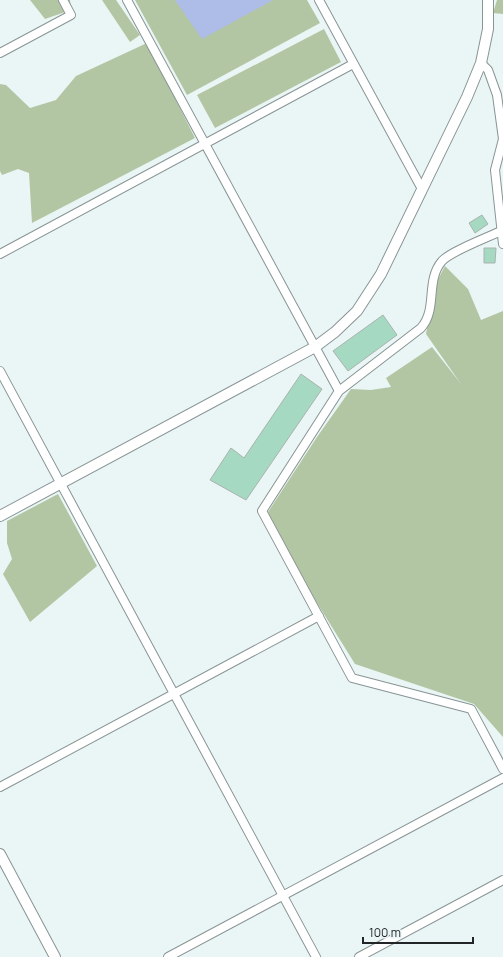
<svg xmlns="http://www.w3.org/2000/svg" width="503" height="957" font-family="Manrope,sans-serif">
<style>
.green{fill:#b3c6a3}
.water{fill:#aebde8}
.building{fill:#a5d9c1;stroke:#aab3ae}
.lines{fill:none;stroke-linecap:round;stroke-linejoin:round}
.minor-casing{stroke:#899494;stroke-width:10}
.tertiary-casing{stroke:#899494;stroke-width:12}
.minor{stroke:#fff;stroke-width:8}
.tertiary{stroke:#fff;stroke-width:10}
</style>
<rect width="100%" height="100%" fill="#eaf5f6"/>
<path class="green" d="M30 0H70L71 10 45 19Z
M102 0H116L140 35 130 42Z
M135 0H307L320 23 187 95Z
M497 0H503V14L493 13Z
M324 29 341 62 215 128 197 95Z
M147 43 195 138 32 223 29 173 18 169 2 175 0 171V84L6 85 30 108 56 100 76 76Z
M445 266 468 289 481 320 503 311V737L474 704 355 664 279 542 268 512 317 437 351 389 371 390 391 387 386 378 432 347 461 384 426 334 435 285Z
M58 494 97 566 30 622 3 574 12 559 7 543V521Z"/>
<path class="water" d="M175 0H273L202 39Z"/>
<path class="building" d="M482 215 488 224 475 233 469 223Z
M484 248H496L495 263H484Z
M383 315 397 335 348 371 333 351Z
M301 374 322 389 246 500 210 480 231 448 244 458Z"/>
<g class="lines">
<g class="minor-casing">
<path id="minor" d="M127 0 339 391 421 328C438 309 425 281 442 261 451 251 489 237 503 230
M319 0 422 189
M0 53 71 15 63 0
M481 63 488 70 497 95 503 139 495 170 503 244
M0 254 353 64
M0 371 316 957
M339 391 262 511 352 678 471 709 503 769
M0 787 319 616
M168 957 503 778
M359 957 503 880"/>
</g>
<g class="tertiary-casing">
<path id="tertiary" d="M0 516 315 347 335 332 357 311 381 274 467 97 481 63 488 29V0
M0 854 55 957"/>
</g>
<use href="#minor" class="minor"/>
<use href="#tertiary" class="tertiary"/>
</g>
<path d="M363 937v6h110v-6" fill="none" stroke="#212525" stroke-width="2"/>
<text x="369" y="937" font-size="12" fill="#212525" stroke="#eaf5f6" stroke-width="3" paint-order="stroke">100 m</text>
</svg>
